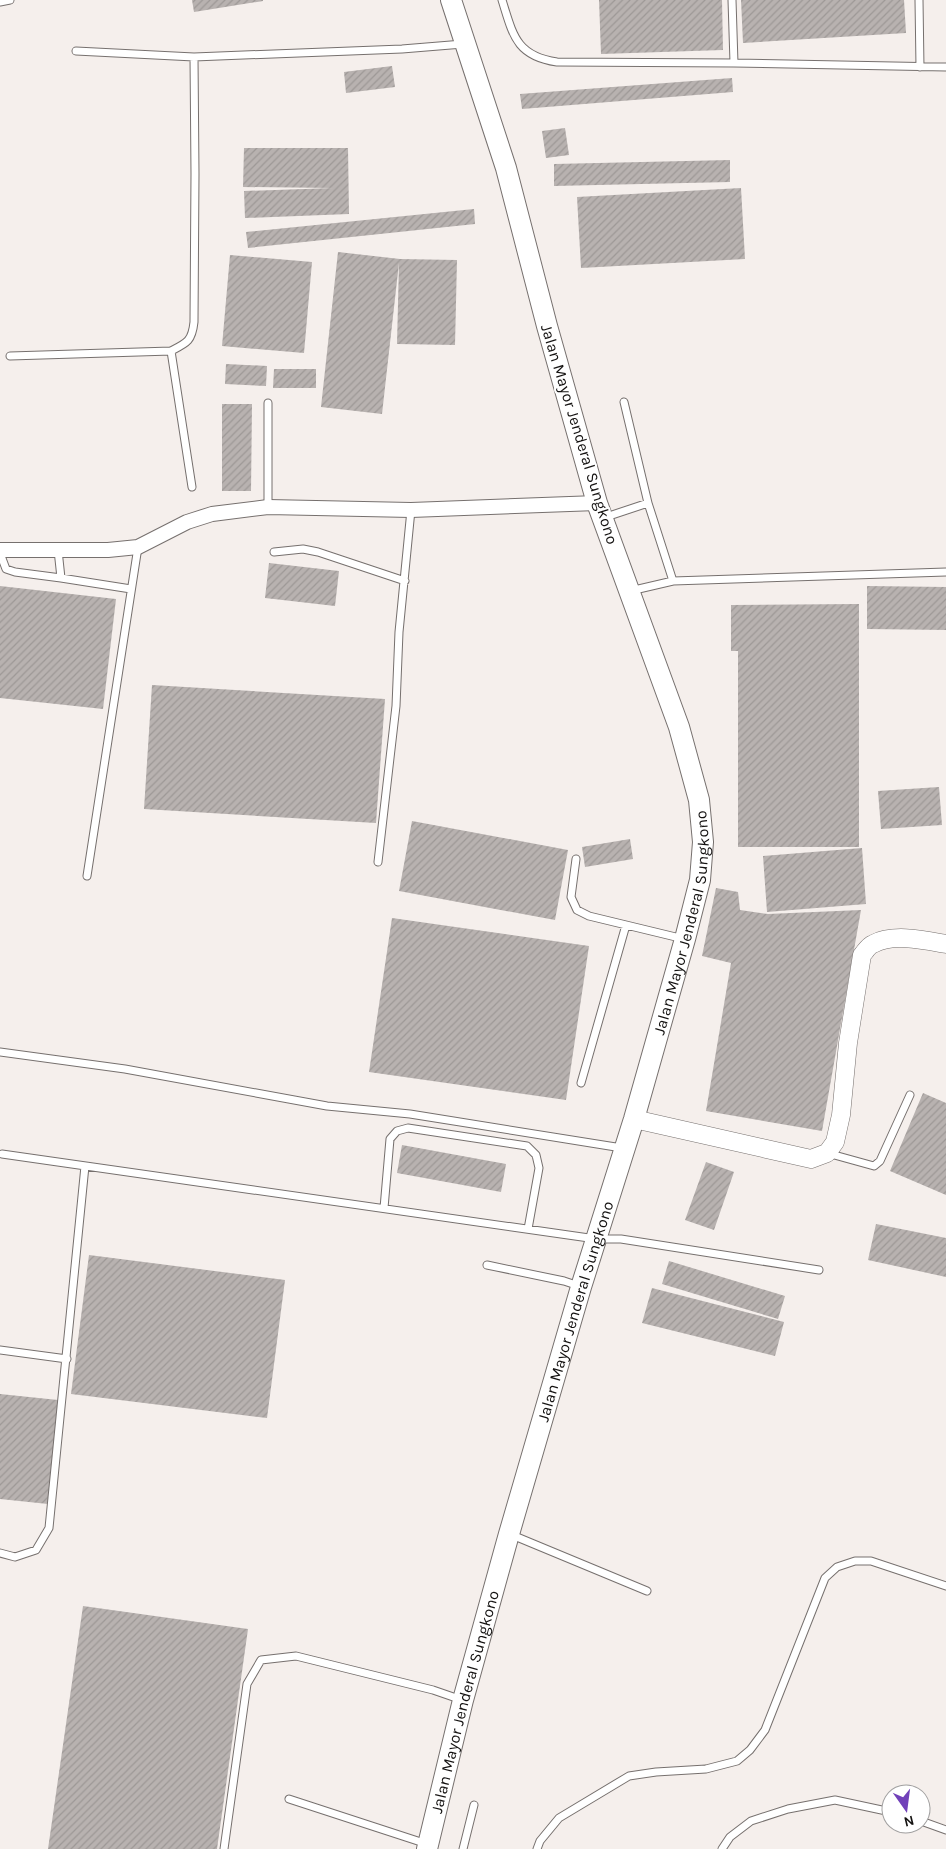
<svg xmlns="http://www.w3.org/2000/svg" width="946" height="1849" font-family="Karla,sans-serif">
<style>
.building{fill:url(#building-hatch)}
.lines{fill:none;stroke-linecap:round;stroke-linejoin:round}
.service-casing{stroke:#76706e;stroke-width:9}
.minor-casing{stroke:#76706e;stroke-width:16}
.tertiary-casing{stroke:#76706e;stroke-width:19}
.secondary-casing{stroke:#76706e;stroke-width:22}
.service{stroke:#fff;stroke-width:7}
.minor{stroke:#fff;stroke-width:14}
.tertiary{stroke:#fff;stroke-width:18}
.secondary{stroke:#fff;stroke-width:20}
.labels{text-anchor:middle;stroke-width:4;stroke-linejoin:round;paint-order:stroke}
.street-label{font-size:16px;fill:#141211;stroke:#fff}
</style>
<defs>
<pattern id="building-hatch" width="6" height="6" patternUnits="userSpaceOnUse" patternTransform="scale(1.25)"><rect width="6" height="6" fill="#b8b2b0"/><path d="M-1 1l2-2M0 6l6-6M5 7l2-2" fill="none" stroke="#9d9896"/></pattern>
</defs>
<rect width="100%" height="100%" fill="#f5efec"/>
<path class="building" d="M192 0H263V1L194 12Z
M599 0H722L723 50 601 54Z
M741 0H904L906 33 743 43Z
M392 66 395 87 346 93 344 72Z
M732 78 733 92 522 109 520 94Z
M565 128 569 155 546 158 542 131Z
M244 148H348L349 214 245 218 244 191 333 188 243 187Z
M730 160V182L554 186V164Z
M741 188 745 259 581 268 577 197Z
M474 209 475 224 248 248 246 232Z
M338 252 400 259 457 260 455 345 397 344 399 263 382 414 321 407Z
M230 255 312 262 304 353 222 346Z
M226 364 267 366 266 386 225 384Z
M274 369H316V388H273Z
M222 404H252L251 491H222Z
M269 563 339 571 335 606 265 598Z
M0 586 116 599 103 709 0 698Z
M867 586 946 587V630L867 629Z
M859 604V847H738V651H731V605Z
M152 685 385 699 376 823 144 809Z
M939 787 942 825 881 829 878 791Z
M412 821 568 850 555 920 399 891Z
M630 839 633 859 585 867 582 847Z
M862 848 866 904 767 912 763 856Z
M716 888 738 892 740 910 768 914 861 910 822 1131 706 1111 731 963 702 956Z
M392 918 589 946 566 1100 369 1072Z
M923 1093 946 1103V1195L890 1171Z
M402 1145 506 1164 501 1192 397 1173Z
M706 1162 734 1172 714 1230 685 1220Z
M876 1224 946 1238V1277L868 1260Z
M89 1255 285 1280 267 1418 71 1394Z
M669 1261 785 1296 778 1319 662 1284Z
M652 1288 784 1322 775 1356 642 1323Z
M0 1394 58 1400 48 1504 0 1499Z
M83 1606 248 1629 217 1849H48Z"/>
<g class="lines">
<g class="service-casing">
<path id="service" d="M502 0C513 35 516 56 557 62L734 63 946 67
M732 0 734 63
M919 0 920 67
M0 2 10 0
M76 51 194 57 402 49 463 44
M10 356 171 351
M624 402 648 503 673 581 946 572
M192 487 171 351C187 343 192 341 194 322L195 174 194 57
M268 507V403
M603 518 648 503
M58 550 61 578
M274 552 303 549 318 552 405 581
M0 553 6 569 15 572 61 578 131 589
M630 591 673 581
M576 859 571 897 577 910 589 916 684 939
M378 862 396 706 399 632 411 510
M87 876 138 547
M0 1052 125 1069 327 1106 410 1114 622 1148
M581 1083 626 925
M827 1153 874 1166 880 1161 910 1095
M2 1154 596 1239H621L819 1270
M384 1208 390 1139 397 1131 408 1128 527 1146 536 1155 539 1168 528 1229
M487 1265 564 1281 579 1286
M0 1350 67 1359
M512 1535 647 1591
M0 1553 15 1557 36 1550 49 1528 85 1166
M289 1799 427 1844
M921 1821 946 1830
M224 1849 247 1684 261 1660 296 1656 433 1690 462 1700
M463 1849 474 1805
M537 1849 540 1841 559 1818 629 1776 656 1772 706 1769 737 1761 750 1750 765 1730 825 1578 837 1567 855 1561H871L946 1586
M722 1849 730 1837 751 1821 788 1809 835 1800 891 1812"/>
</g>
<g class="minor-casing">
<path id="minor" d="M0 550H108L138 547 187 522 212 514 268 507 411 510 597 503"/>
</g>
<g class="tertiary-casing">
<path id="tertiary" d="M634 1119 811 1159 827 1153 835 1142 841 1115 848 1043 862 955C865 952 868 946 873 944 893 933 924 940 946 944"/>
</g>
<g class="secondary-casing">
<g id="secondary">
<path id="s1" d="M427 1849 463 1700 509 1534 581 1287 634 1119 685 939 700 880 703 842 699 800 679 727 597 503 547 326 506 168 451 0"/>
</g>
</g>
<use href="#service" class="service"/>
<use href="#minor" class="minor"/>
<use href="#tertiary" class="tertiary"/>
<use href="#secondary" class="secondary"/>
</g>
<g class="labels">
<g class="street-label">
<text transform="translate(580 434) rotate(73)" y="6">Jalan Mayor Jenderal Sungkono</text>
<text dy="6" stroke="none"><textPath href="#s1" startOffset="962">Jalan Mayor Jenderal Sungkono</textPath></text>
<text dy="6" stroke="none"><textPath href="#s1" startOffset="558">Jalan Mayor Jenderal Sungkono</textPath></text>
<text dy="6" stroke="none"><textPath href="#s1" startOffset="152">Jalan Mayor Jenderal Sungkono</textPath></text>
</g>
</g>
<g transform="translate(906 1809) rotate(166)"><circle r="24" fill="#ffffff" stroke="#a1a0a0"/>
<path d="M0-4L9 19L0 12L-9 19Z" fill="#7141b9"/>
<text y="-8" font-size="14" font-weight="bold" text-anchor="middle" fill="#141211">N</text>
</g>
</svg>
